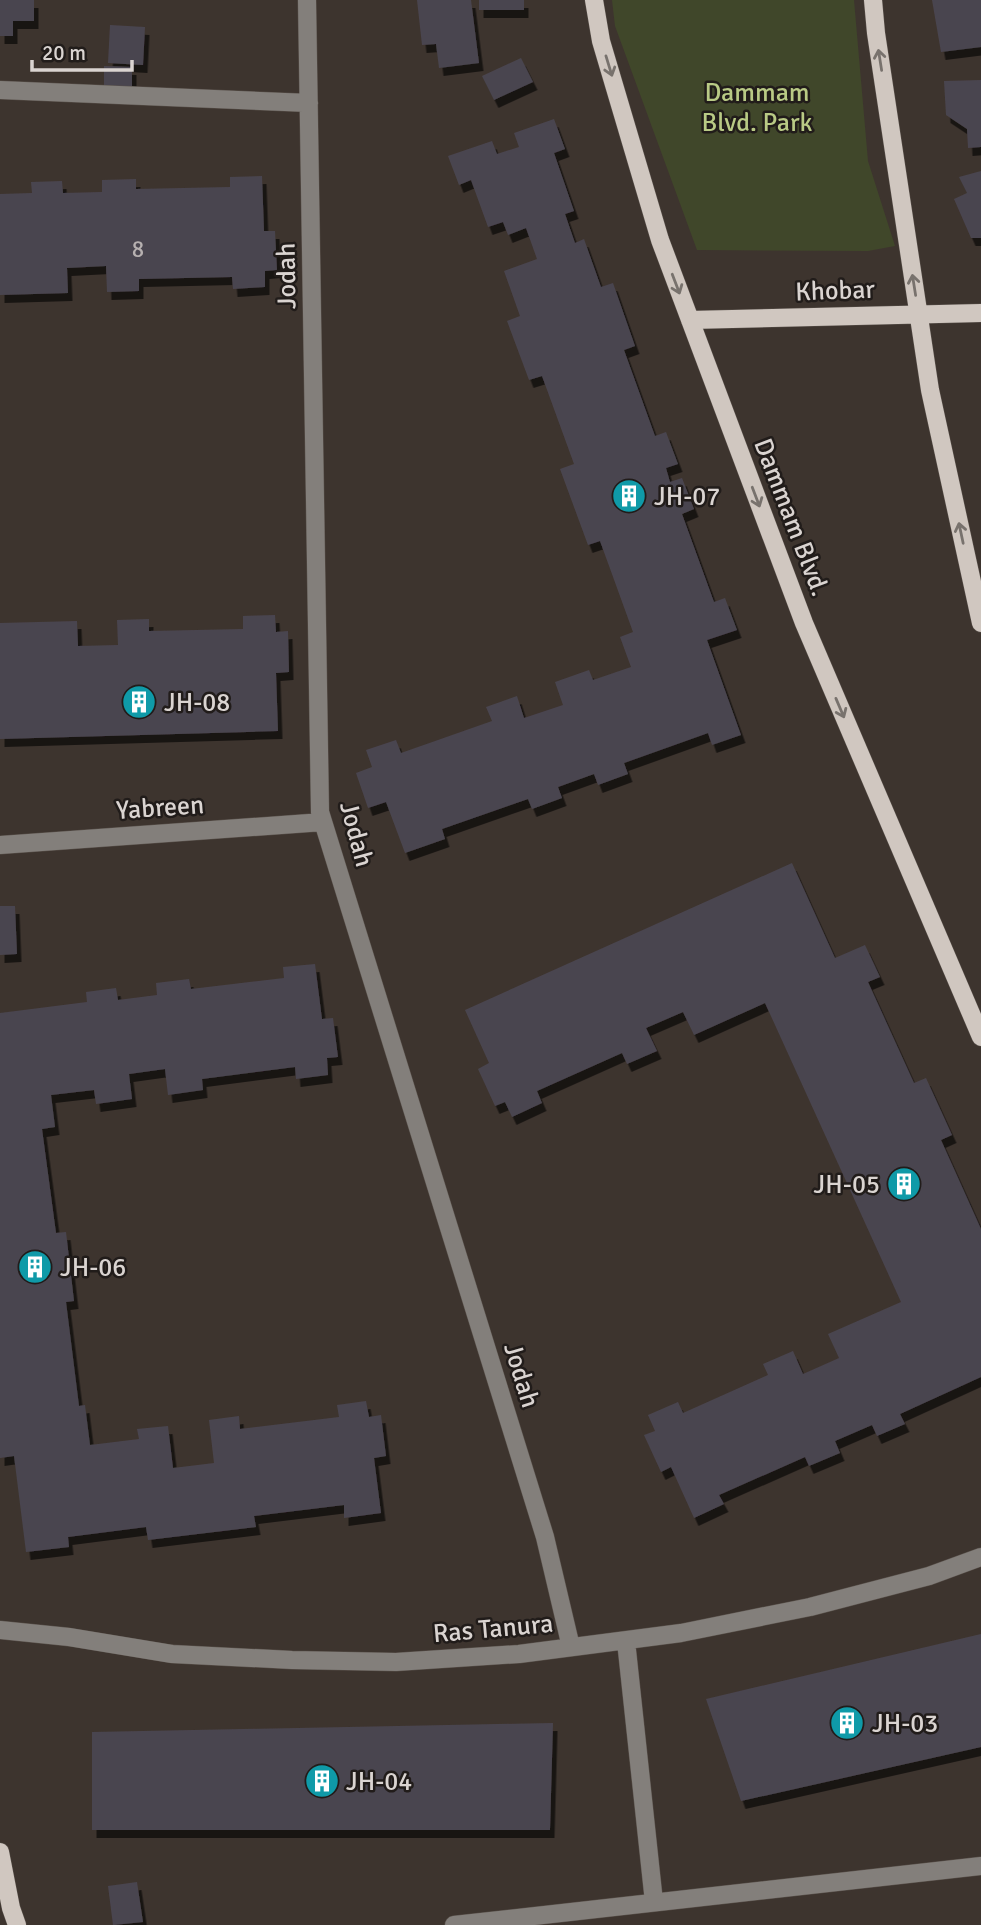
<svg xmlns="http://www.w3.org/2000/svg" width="981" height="1925" font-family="Signika,sans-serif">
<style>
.green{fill:#40472a}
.building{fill:#4a454f;filter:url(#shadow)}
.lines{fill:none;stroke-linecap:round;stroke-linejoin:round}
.minor-casing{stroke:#59514b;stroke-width:19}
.major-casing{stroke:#59514b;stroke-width:19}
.minor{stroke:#837f7b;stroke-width:18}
.major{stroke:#d0c7c0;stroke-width:18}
.oneway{stroke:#78726d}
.labels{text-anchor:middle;stroke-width:5;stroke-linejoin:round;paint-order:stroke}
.number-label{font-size:23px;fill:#b6b0b0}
.park-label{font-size:26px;fill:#b9ca85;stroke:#211c1a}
.street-label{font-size:26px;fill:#dad4d1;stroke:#211c1a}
.poi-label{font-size:26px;fill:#dad4d1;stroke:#211c1a;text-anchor:start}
</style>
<defs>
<filter id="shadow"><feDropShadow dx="4.5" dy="8" stdDeviation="0" flood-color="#0009"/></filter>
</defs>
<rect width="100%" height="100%" fill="#3d342e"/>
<path class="green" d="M612 0H854L868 161 895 246 868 251 697 250 615 26Z"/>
<path class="building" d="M0 0H34V21H13V36H0Z
M417 0H471L479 63 439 68 436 44 422 45Z
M479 0H524V10H479Z
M932 0H981V47L941 52Z
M110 25 145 27 143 65 108 63Z
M521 58 533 82 494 100 482 76Z
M104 66 132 67V89L104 90Z
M981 80V147L968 148 967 129 946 115 944 81Z
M554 119 565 149 554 153 574 211 565 214 575 243 584 239 601 287 613 283 635 346 624 350 655 436 666 432 678 464 666 468 670 482 682 478 694 509 682 514 714 602 725 598 737 630 707 640 741 735 712 745 708 733 624 763 628 774 598 785 594 774 558 787 562 798 532 809 528 799 442 829 445 839 405 853 386 802 368 808 356 773 372 767 366 750 396 740 401 753 492 721 486 707 517 696 524 718 563 705 555 682 589 670 593 680 631 667 620 637 633 632 600 541 588 545 560 469 574 464 542 376 529 380 507 321 520 316 504 271 537 259 526 228 508 235 503 222 488 227 471 180 459 185 448 156 492 141 497 154 519 147 514 133Z
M981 171V238H971L954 199 967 193 959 177Z
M262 176 264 231H275L277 270 265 271V287L233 289 232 277 139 279V291L107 292 106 266 67 268 68 293 0 295V194L32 193 31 182 62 181 63 193 102 192V180L136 179V189L230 187V177Z
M275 615 276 632 288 631 289 672 276 673 278 731 0 739V623L77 621 78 646 118 645 117 620 149 619V631L243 629V616Z
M792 863 835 958 865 945 880 977 868 982 914 1083 926 1078 952 1135 941 1140 981 1229V1377L900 1414 905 1424 877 1436 872 1425 835 1441 840 1453 809 1466 805 1457 719 1495 724 1504 694 1518 671 1467 661 1472 644 1435 655 1431 648 1415 678 1402 683 1413 768 1375 763 1364 793 1351 803 1374 839 1358 828 1334 901 1302 765 1003 694 1035 683 1012 646 1028 657 1051 627 1064 622 1053 537 1091 542 1103 512 1117 505 1102 495 1106 478 1069 489 1063 465 1010Z
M0 906H15L17 954 0 955Z
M315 964 322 1019 333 1018 338 1057 327 1058 328 1075 296 1079 295 1067 202 1079 203 1090 168 1095 165 1069 129 1074 132 1099 96 1104 94 1090 51 1095 55 1127 42 1129 56 1233 66 1232 74 1301 66 1302 79 1406 85 1405 90 1445 139 1439 137 1429 168 1426 173 1468 214 1463 209 1420 239 1416 240 1429 339 1417 337 1405 366 1401 369 1417 381 1415 386 1456 374 1458 381 1513 344 1518V1505L254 1516 256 1527 148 1540 146 1527 68 1537 69 1547 26 1552 14 1456 0 1458V1013L87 1002 86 992 116 988 118 1000 157 995 156 983 189 979 191 989 284 978 283 967Z
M981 1634V1747L741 1801 706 1699Z
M553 1723 550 1830H92V1732Z
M137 1882 143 1922 113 1925 108 1886Z"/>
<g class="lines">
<g class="minor-casing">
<path id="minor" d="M307 0 320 812 545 1537 571 1647
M0 90 309 103
M0 845 323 822
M0 1630 69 1637 172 1654 292 1660 396 1662 519 1654 681 1633 810 1607 929 1576 981 1557
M626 1641 654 1902
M454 1925 981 1866"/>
</g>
<g class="major-casing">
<path id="major" d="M594 0 601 41 660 240 804 623 981 1037
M873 0 876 33 930 390 981 623
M690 320 981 313
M0 1852 11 1908 17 1925"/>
</g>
<use href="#minor" class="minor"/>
<use href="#major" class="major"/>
</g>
<defs><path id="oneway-shaft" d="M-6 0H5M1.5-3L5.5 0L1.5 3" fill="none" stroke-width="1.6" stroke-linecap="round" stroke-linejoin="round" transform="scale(1.75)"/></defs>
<g class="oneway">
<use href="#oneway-shaft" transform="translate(880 60) rotate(-99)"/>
<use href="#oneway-shaft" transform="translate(609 66) rotate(73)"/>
<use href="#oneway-shaft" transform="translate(676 284) rotate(69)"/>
<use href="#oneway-shaft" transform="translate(914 285) rotate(-99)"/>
<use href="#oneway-shaft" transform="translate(756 497) rotate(69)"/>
<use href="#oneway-shaft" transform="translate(961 533) rotate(-102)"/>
<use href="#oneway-shaft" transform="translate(840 708) rotate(67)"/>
</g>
<defs>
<g id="building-disc" transform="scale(1.75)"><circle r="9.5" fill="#0f9aa8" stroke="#211c1a"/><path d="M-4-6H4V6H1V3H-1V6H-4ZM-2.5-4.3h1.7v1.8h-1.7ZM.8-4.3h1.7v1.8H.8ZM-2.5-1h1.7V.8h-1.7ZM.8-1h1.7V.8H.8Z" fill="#fff"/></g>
</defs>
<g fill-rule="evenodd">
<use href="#building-disc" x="629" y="496"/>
<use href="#building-disc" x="139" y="702"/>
<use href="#building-disc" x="904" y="1184"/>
<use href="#building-disc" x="35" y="1267"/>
<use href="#building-disc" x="847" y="1723"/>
<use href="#building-disc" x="322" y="1781"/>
</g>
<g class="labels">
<g class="number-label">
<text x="138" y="257">8</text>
</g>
<g class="park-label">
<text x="757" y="101">Dammam<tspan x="757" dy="30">Blvd. Park</tspan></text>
</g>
<g class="street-label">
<text transform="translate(286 276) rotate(-91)" y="9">Jodah</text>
<text transform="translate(835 290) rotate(-2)" y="9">Khobar</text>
<text transform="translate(792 517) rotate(69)" y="9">Dammam Blvd.</text>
<text transform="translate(160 807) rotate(-4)" y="9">Yabreen</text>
<text transform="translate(357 834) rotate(75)" y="9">Jodah</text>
<text transform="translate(522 1375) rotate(73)" y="9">Jodah</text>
<text transform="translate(493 1628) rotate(-5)" y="9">Ras Tanura</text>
</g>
<g class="poi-label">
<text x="654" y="505">JH-07</text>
<text x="164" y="711">JH-08</text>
<text x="880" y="1193" text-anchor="end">JH-05</text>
<text x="60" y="1276">JH-06</text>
<text x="872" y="1732">JH-03</text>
<text x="346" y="1790">JH-04</text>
</g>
</g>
<path d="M32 60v10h100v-10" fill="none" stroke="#dad4d1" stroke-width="3.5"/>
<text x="42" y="60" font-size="21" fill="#dad4d1" stroke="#211c1a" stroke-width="5" paint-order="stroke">20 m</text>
</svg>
